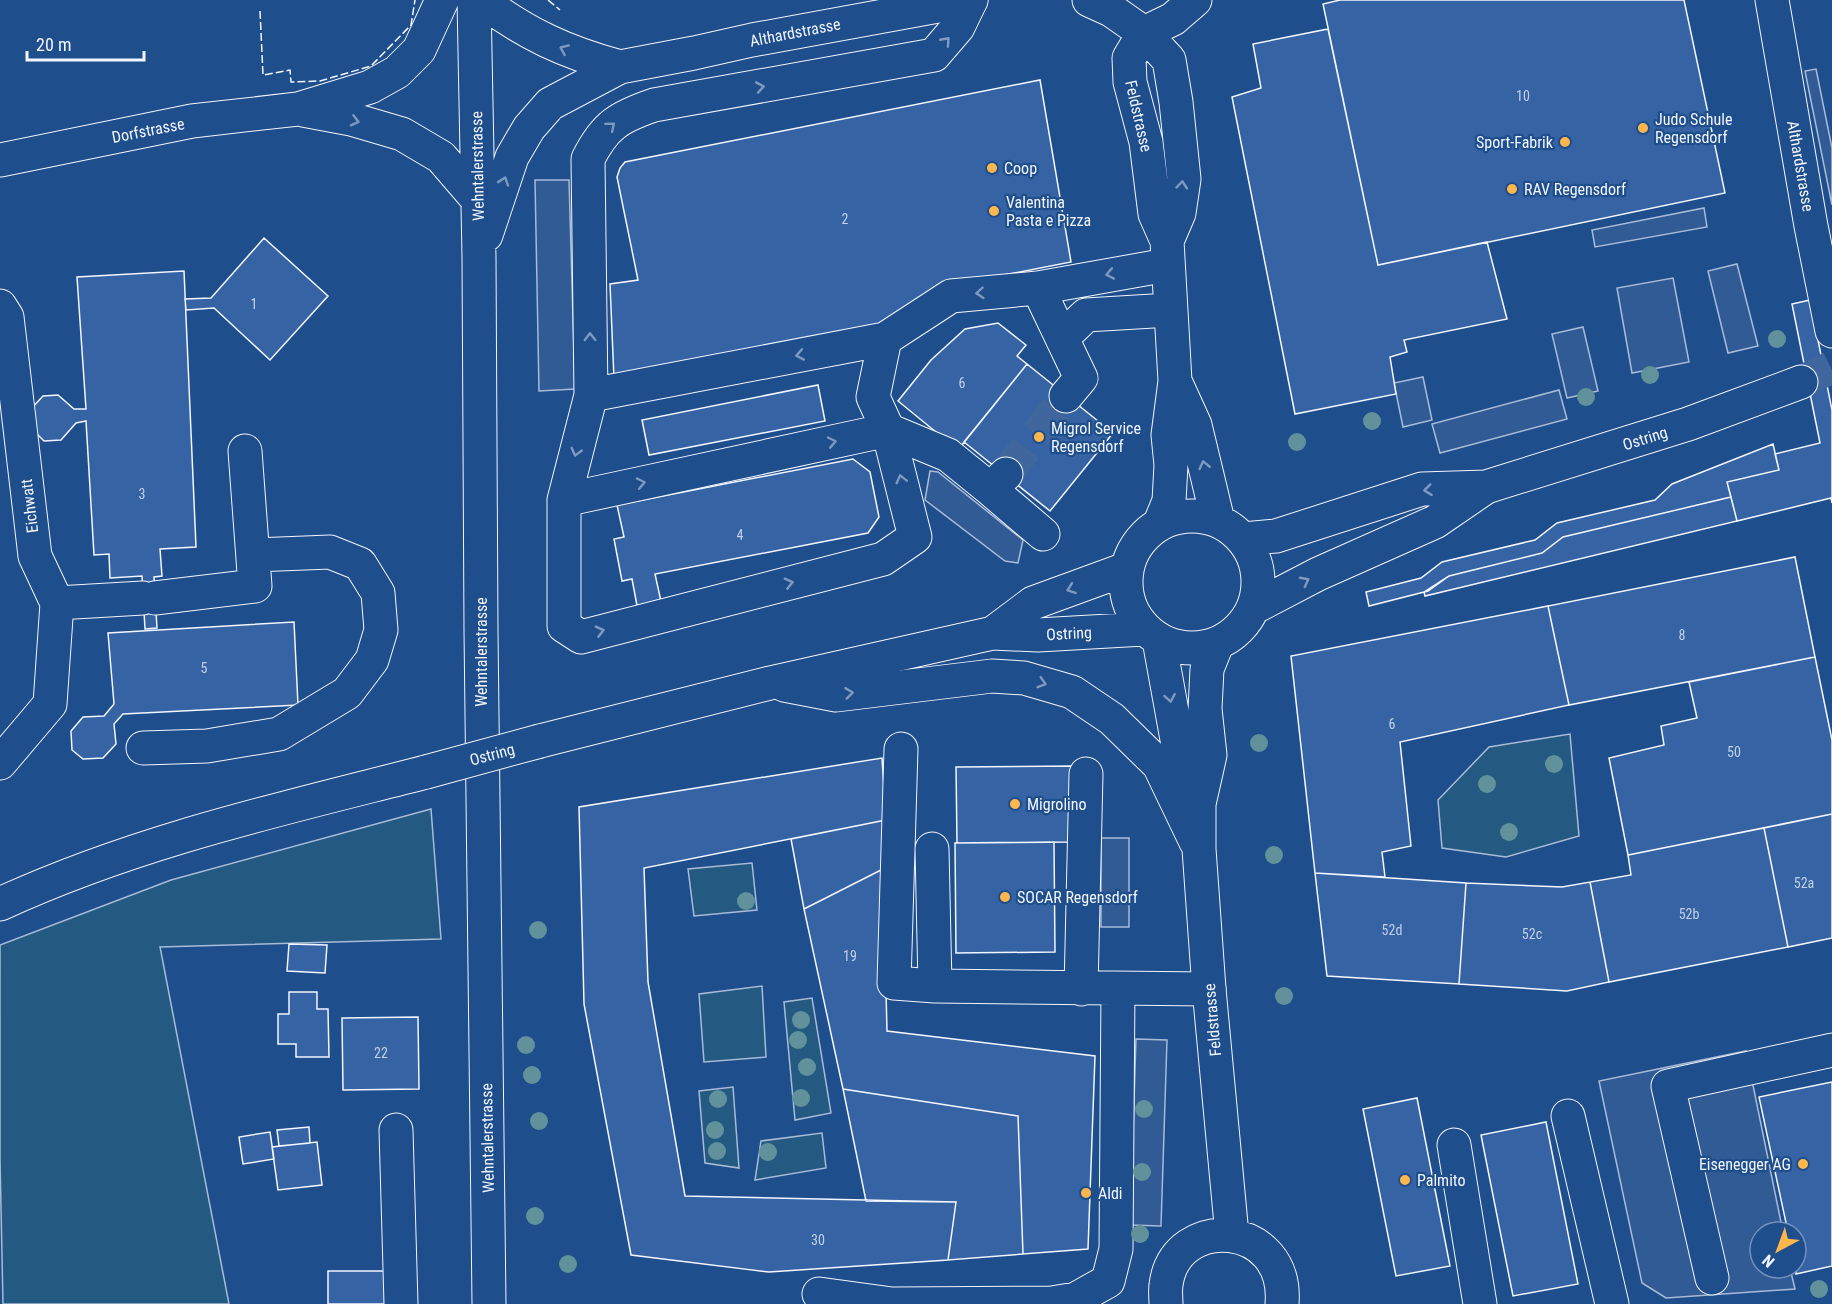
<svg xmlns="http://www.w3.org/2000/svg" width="1832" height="1304" font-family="'Roboto Condensed',sans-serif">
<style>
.green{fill:#245a82;stroke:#a8bbd7;stroke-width:1.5}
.parking{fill:#305b95;stroke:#a8bbd7;stroke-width:1.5}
.building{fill:#3563a3;stroke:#f2f6ff;stroke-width:1.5}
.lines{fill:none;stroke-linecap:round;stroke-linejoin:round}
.minor-tunnel{stroke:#3f679d;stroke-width:33;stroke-dasharray:33 16;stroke-linecap:butt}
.major-tunnel{stroke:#3f679d;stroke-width:33;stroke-dasharray:33 16;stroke-linecap:butt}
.minor-casing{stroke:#f2f6ff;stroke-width:35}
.major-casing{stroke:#f2f6ff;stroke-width:35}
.minor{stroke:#1f4e8c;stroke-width:33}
.major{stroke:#1f4e8c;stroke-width:33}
.major-bridge-casing{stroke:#f2f6ff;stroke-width:35;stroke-linecap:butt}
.major-bridge{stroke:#1f4e8c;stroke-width:33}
.fence{stroke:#f2f6ff;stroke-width:1.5;stroke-dasharray:8 3;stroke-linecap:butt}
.tree{fill:#61919a}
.oneway{stroke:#7e9ac0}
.poi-dot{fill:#ffb74d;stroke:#1f4e8c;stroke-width:2}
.labels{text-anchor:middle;stroke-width:4.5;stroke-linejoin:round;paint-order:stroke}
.number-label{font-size:14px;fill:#c3d1e8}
.street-label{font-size:16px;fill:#f2f6ff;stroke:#1f4e8c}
.poi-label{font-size:16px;fill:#f2f6ff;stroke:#1f4e8c;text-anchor:start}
</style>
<rect width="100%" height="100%" fill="#1f4e8c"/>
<path class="green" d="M1570 734 1579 836 1506 857 1442 848 1438 800 1489 747Z
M431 809 441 939 160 947 229 1304H3L0 1159V945L171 880Z
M752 863 757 910 694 916 688 869Z
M762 986 766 1057 704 1062 699 994Z
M812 998 831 1113 795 1120 784 1002Z
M733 1087 739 1168 705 1163 699 1091Z
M822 1133 826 1168 755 1180 761 1141Z"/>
<path class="parking" d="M1816 69 1832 148V205L1805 71Z
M535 180H569L575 389 539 391Z
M1704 208 1707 227 1595 247 1592 230Z
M1737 264 1758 346 1728 353 1708 271Z
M1673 278 1689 362 1632 373 1617 288Z
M1583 327 1598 391 1567 398 1552 334Z
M1423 377 1432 420 1403 427 1394 383Z
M1559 390 1567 419 1440 453 1432 424Z
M930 471 938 472 1023 540 1018 563 1005 561 925 500Z
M1101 838H1129V927H1101Z
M1136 1039 1167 1040 1161 1226 1130 1225Z
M1746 1051 1783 1232H1760V1268H1790L1795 1289 1666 1298 1642 1283 1599 1081Z"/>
<path class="building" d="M1340 0H1684L1725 193 1378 265 1323 4Z
M1328 29 1378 265 1487 242 1507 319 1404 340 1407 352 1390 357 1396 394 1295 414 1232 97 1261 88 1253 44Z
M1040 80 1071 262 942 287 899 325 614 379 610 284 638 280 617 177 620 168 625 162Z
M264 238 328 296 270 360 214 308 186 310 185 299 211 298Z
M184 271 196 547 160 549 162 576 154 577 157 628 145 629 142 576 110 578 109 554 94 555 86 421 76 423 61 440 44 441 31 428 29 411 43 396 58 395 74 409H86L77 277Z
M1810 300 1832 410V503L1831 498 1737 521 1727 482 1779 470 1775 454 1820 443 1792 304Z
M998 323 1026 345 1017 356 1027 364 958 450 898 401 931 360 965 329Z
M1027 364 1113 433 1050 511 964 442Z
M818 385 825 421 649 455 642 420Z
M1773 444 1779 470 1727 482 1731 497 1563 537 1542 553 1449 576 1428 591 1369 606 1366 592 1421 578 1442 562 1535 540 1557 523 1655 500 1672 484Z
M853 459 870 472 879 517 868 533 655 574 662 606 638 611 632 579 622 581 614 539 624 537 617 505Z
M1731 497 1737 521 1425 596 1424 592 1449 576 1542 553 1563 537Z
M1795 557 1815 657 1569 705 1548 606Z
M1548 606 1569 705 1400 742 1411 846 1382 852 1385 877 1315 873 1291 656Z
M294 622 298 705 123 714 114 724 116 744 103 758 83 759 72 750 71 731 83 717 104 716 114 704 108 633Z
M1815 657 1832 740V814L1628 855 1609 758 1664 745 1661 726 1697 718 1689 682Z
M882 758 886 820 644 868 648 982 685 1196 956 1202 948 1260 769 1272 631 1255 584 1004 579 807Z
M1073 766 1074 842 957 843 956 767Z
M1832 814V938L1788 947 1764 828Z
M886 820 883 869 804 909 791 839Z
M1764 828 1788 947 1609 982 1590 882 1631 875 1628 855Z
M1054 842 1055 952 956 953 955 843Z
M883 869 887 1031 1095 1056 1088 1249 1023 1254 1018 1116 843 1089 804 909Z
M1315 873 1466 883 1459 984 1327 976Z
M1590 882 1609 982 1567 991 1459 984 1466 883 1562 887Z
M289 944 327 945 325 973 287 971Z
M289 992H317V1009H328L329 1057H296V1044H278V1014H289Z
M418 1017 419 1089 343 1090 342 1018Z
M1832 1082V1266L1796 1274V1232H1788L1759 1097Z
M843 1089 1018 1116 1023 1254 948 1260 956 1202 866 1201Z
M1417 1098 1450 1266 1396 1276 1363 1109Z
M1546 1122 1578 1284 1513 1296 1481 1135Z
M309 1127 310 1143 279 1146 277 1130Z
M270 1132 274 1159 243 1164 239 1137Z
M317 1142 322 1185 278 1190 272 1147Z
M328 1271H390V1304H328Z"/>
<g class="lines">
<path class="minor-tunnel" d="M1006 474 1066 396"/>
<path class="major-tunnel" d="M1801 382 1832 367"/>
<g class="minor-casing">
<path id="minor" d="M1772 0 1811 226 1832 331
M1144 33 1173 19 1195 0
M1038 288 1081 378 1066 396
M0 306 7 317 35 556 57 603 50 704 0 763
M1062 338 1086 315 1170 310
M885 339 873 397 888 430 948 455 990 489 1006 474
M591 395 885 339 951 296 1038 288 1167 265
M990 489 1043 534
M564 500 888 430 915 537 883 559 581 637 564 626V500L591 395 588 159C605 125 619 117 654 105L934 55 958 27 971 0
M155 598 255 586 245 451
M57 603 143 598
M143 748 207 746 279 734 347 693 372 660 381 630 378 593 360 564 330 552 253 555
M901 749 894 983 935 986
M932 849 935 986 1209 989
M1081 989 1086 774
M1568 1116 1612 1304
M396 1130 401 1304
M1454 1145 1480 1304
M1712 1278 1668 1086 1832 1050
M819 1294 892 1304 1052 1303 1076 1299 1108 1281 1116 1249 1118 989"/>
</g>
<g class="major-casing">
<path id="major" d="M474 0 479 257 481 631 489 1304
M481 0C526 34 565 52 620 67
M1089 0 1111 10 1144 33 1169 60 1176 102 1184 179 1179 213 1167 241
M1144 33 1129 58 1130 82 1146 142 1155 214 1167 241 1175 381 1168 435 1171 465 1169 501 1160 523
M303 110 351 119 402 134 441 157 478 200
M0 160 192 121 298 109 370 87 397 72 419 50 442 0
M486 235 512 157 529 128 550 104 620 67 694 53 752 40 971 0
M1175 381 1195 425 1218 521
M1126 582a66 66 0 1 1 132 0a66 66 0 1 1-132 0Z
M1243 539 1276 536 1422 489 1486 487 1688 424 1801 382
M1253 608 1318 574 1435 522 1486 487
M993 633 1033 603 1126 569
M1159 640 1180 756 1196 797
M1217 644 1207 669 1205 709 1210 755 1199 804V849L1209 989 1232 1235
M784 685 836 695 992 676 1024 678 1072 692 1112 719 1159 765 1196 842
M540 741 770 683 993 633 1038 635 1144 629
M0 904C137 841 281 809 426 772
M1166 1304C1166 1298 1165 1291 1166 1285 1175 1212 1289 1220 1282 1304"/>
</g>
<use href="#minor" class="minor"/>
<use href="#major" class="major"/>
<g class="major-bridge-casing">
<path id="major-bridge" d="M426 772 540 741"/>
</g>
<use href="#major-bridge" class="major-bridge"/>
<path class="fence" d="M548 0 560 10
M260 11 263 75 290 70 291 82 320 81 371 66 411 25 415 0"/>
</g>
<g class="tree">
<circle cx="1777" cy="339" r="9"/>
<circle cx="1650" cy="375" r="9"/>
<circle cx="1586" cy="397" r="9"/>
<circle cx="1372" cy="421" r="9"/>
<circle cx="1297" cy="442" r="9"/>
<circle cx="1259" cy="743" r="9"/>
<circle cx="1554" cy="764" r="9"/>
<circle cx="1487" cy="784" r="9"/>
<circle cx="1509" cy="832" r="9"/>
<circle cx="1274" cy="855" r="9"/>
<circle cx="746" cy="901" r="9"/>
<circle cx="538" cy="930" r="9"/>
<circle cx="1284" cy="996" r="9"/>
<circle cx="801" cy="1020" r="9"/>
<circle cx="798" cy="1040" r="9"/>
<circle cx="526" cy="1045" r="9"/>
<circle cx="807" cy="1067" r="9"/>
<circle cx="532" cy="1075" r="9"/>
<circle cx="801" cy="1098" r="9"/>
<circle cx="718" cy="1099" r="9"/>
<circle cx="1144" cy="1109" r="9"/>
<circle cx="539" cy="1121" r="9"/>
<circle cx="715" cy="1130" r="9"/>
<circle cx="717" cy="1151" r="9"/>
<circle cx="768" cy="1152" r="9"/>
<circle cx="1142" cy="1172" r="9"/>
<circle cx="535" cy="1216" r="9"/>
<circle cx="1140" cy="1234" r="9"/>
<circle cx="568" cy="1264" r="9"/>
<circle cx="1819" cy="1289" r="9"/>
</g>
<defs><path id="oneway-chevron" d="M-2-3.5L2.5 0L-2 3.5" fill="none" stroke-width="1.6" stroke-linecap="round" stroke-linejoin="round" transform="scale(1.5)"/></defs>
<g class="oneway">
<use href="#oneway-chevron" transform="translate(946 41) rotate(-48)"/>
<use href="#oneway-chevron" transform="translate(564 49) rotate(-156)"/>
<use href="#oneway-chevron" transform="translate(760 87) rotate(-10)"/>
<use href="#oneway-chevron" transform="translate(355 121) rotate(14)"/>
<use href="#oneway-chevron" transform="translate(611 126) rotate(-40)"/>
<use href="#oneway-chevron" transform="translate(504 181) rotate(-71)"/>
<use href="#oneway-chevron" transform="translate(1182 185) rotate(-85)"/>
<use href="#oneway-chevron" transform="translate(1110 274) rotate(169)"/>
<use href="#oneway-chevron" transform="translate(980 293) rotate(175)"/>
<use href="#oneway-chevron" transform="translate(590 337) rotate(-91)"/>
<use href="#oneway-chevron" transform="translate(800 355) rotate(169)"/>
<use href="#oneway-chevron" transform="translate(832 442) rotate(-12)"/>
<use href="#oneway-chevron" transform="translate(576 452) rotate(105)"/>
<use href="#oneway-chevron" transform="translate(1204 465) rotate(-103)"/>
<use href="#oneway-chevron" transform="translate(901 479) rotate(-104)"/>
<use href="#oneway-chevron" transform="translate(641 483) rotate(-12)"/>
<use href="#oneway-chevron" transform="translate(1428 490) rotate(173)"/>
<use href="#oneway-chevron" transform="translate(1305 581) rotate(-28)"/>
<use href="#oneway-chevron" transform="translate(789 583) rotate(-14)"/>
<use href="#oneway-chevron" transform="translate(1071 589) rotate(160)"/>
<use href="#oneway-chevron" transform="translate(600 631) rotate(-14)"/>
<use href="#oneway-chevron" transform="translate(1042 683) rotate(17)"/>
<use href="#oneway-chevron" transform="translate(849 693) rotate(-7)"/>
<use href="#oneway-chevron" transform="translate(1170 698) rotate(80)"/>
</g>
<g class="poi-dot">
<circle cx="1643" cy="128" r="6"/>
<circle cx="1565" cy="142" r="6"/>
<circle cx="992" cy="168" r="6"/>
<circle cx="1512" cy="189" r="6"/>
<circle cx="994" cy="211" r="6"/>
<circle cx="1039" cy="437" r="6"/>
<circle cx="1015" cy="804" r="6"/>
<circle cx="1005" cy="897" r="6"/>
<circle cx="1803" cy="1164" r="6"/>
<circle cx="1405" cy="1180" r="6"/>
<circle cx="1086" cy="1193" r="6"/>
</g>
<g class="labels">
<g class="number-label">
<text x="1523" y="101">10</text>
<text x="845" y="224">2</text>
<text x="254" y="309">1</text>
<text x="962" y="388">6</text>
<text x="142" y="499">3</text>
<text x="740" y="540">4</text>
<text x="1682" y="640">8</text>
<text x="204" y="673">5</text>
<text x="1392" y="729">6</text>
<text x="1734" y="757">50</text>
<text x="1804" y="888">52a</text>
<text x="1689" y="919">52b</text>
<text x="1392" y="935">52d</text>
<text x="1532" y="939">52c</text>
<text x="850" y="961">19</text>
<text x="381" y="1058">22</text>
<text x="818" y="1245">30</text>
</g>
<g class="street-label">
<text transform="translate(795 32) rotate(-11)" y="6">Althardstrasse</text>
<text transform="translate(1139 116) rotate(77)" y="6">Feldstrasse</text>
<text transform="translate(148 130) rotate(-11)" y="6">Dorfstrasse</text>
<text transform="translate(477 166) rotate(-91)" y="6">Wehntalerstrasse</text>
<text transform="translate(1801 166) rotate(80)" y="6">Althardstrasse</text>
<text transform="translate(1645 438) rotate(-17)" y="6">Ostring</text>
<text transform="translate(29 506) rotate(-97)" y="6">Eichwatt</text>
<text transform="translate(1069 633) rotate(-3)" y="6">Ostring</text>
<text transform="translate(481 652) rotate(-90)" y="6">Wehntalerstrasse</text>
<text transform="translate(492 754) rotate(-15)" y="6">Ostring</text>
<text transform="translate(1212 1020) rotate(-95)" y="6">Feldstrasse</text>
<text transform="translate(487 1138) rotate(-91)" y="6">Wehntalerstrasse</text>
</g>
<g class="poi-label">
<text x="1655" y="125">Judo Schule<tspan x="1655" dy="18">Regensdorf</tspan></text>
<text x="1553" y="148" text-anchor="end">Sport-Fabrik</text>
<text x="1004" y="174">Coop</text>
<text x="1524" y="195">RAV Regensdorf</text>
<text x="1006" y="208">Valentina<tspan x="1006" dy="18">Pasta e Pizza</tspan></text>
<text x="1051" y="434">Migrol Service<tspan x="1051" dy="18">Regensdorf</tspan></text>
<text x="1027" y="810">Migrolino</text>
<text x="1017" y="903">SOCAR Regensdorf</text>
<text x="1791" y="1170" text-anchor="end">Eisenegger AG</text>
<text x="1417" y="1186">Palmito</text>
<text x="1098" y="1199">Aldi</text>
</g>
</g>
<g transform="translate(1778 1250) rotate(221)"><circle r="28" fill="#1f4e8c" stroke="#7391ba" stroke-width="1.5"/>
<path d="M0-4.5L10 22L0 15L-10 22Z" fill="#ffb74d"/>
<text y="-9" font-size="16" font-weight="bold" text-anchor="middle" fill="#f2f6ff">N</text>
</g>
<path d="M27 51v9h117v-9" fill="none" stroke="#f2f6ff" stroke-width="3"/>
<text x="36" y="51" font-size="18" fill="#f2f6ff" stroke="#1f4e8c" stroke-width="4.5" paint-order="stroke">20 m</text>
</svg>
